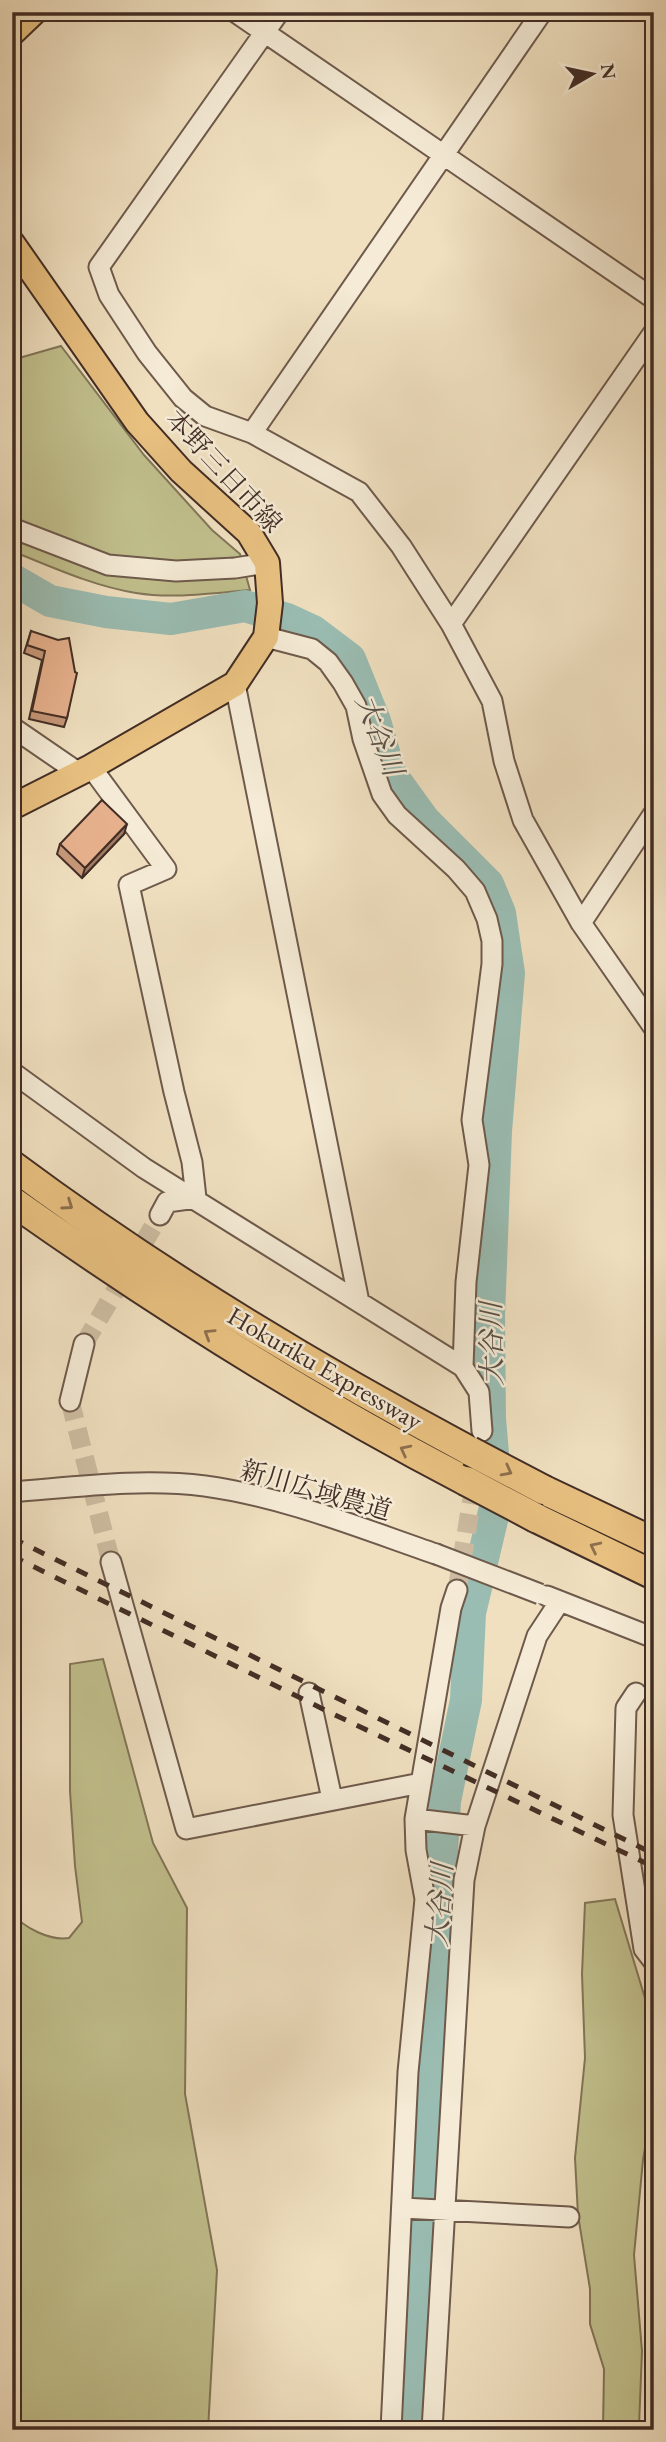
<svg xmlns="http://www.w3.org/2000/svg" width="666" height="2442" font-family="'EB Garamond','Noto Serif JP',serif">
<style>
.green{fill:#c1c08d;stroke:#827659;stroke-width:2}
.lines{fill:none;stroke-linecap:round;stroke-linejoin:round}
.river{stroke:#9abdb3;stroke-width:32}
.minor-tunnel{stroke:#cdbca1;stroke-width:19;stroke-dasharray:19 10;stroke-linecap:butt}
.minor-casing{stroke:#6e5a4c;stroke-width:23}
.major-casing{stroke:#422d25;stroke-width:28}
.highway-casing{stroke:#422d25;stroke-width:32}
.minor{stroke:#f5ebd6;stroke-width:19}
.major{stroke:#e8c080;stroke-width:24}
.highway{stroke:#e8c080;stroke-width:28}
.rail{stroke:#422d25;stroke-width:5;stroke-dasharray:12 12;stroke-linecap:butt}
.minor-bridge-casing{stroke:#6e5a4c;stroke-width:23;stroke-linecap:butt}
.highway-bridge-casing{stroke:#422d25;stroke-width:32;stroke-linecap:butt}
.minor-bridge{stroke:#f5ebd6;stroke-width:19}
.highway-bridge{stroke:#e8c080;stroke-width:28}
.wall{fill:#c79879;stroke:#422d25;stroke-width:2}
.shaded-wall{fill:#a27c63;stroke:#422d25;stroke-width:2}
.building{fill:#e7b18d;stroke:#422d25;stroke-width:2}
.oneway{stroke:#8d6f4e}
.labels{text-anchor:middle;stroke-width:5;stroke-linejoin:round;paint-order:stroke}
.street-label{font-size:26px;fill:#422d25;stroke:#f5ebd6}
.water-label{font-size:28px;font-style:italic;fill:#585148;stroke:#f5ebd6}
</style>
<rect width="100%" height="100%" fill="#f0e0c0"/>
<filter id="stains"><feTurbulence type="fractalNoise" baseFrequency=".00286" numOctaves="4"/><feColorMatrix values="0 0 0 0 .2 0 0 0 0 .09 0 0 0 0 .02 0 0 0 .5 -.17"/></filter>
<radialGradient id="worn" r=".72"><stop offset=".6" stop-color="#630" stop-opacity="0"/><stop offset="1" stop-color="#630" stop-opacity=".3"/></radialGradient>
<path class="green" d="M61 346 144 455 212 530 240 554 250 590C213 593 173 599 136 593 93 586 52 567 12 551V360Z
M103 1659 153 1843 187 1908 185 2094 217 2270 208 2430H12V1913C24 1928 50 1941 69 1938L82 1922 75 1866 70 1791V1664Z
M615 1899 654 2028V2094L643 2160 634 2255 642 2351 639 2426 636 2430H603L604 2369 590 2324V2289L578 2215 575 2158 585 2058 582 1974 585 1903Z"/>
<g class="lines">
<path class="river" d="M12 579 50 601 106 612 171 619 245 606 287 619 313 631 350 659 375 721 390 773 424 820 488 884 500 913 509 973 496 1131 489 1316 490 1419 497 1499 470 1613 466 1700 445 1801 422 2189 405 2430"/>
<path class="minor-tunnel" d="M84 1344 160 1215
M70 1401 111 1562
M457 1590 476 1474"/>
<g class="minor-casing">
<path id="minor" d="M235 12 654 299
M542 12 252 433 359 492 401 546 451 624 492 701 504 761 523 820 581 923 654 1028
M252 433 205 416 183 398 147 353 109 295 99 267 279 12
M12 528 108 565 176 571 235 568 267 563
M451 624 654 332
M266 637 312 649 328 662 343 683 356 706 363 739 382 794 397 815 456 869 475 891 487 919 492 941V964L472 1120 479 1165 466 1282 463 1367
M235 684 359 1302
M12 727 79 773
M91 767 166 869 129 885 174 1092 192 1162 196 1198
M581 923 654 813
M12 1072 144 1168 463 1367 479 1392 482 1431
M160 1215 167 1202 196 1198
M70 1401 84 1344
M12 1492C76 1487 141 1478 205 1486 285 1497 360 1528 436 1554
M111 1562 186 1829 421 1783
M547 1596 654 1638
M309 1693 332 1799
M636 1693 626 1708 623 1815 644 1949 654 1962
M415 1819 475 1826
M403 2208 569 2217
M391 2430 408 2072 425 1899 416 1850 415 1819 451 1608 457 1590
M432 2430 464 1880 475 1826 537 1636 560 1601"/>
</g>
<g class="major-casing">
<path id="major" d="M12 33 34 12
M12 243 137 422 181 471 249 533 267 563 270 603 266 637 235 684 91 767 12 807"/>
</g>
<g class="highway-casing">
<path id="highway" d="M12 1165C157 1273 311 1366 470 1451
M12 1201C158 1304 308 1399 466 1481
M544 1490 654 1542
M536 1518 654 1575"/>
</g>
<use href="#minor" class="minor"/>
<use href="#major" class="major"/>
<use href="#highway" class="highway"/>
<path class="rail" d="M12 1538 654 1854
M12 1556 329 1712 654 1867"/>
<g class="minor-bridge-casing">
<path id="minor-bridge" d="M436 1554 540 1594"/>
</g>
<g class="highway-bridge-casing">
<path id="highway-bridge" d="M470 1451 544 1490
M466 1481 536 1518"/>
</g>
<use href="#minor-bridge" class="minor-bridge"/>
<use href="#highway-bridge" class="highway-bridge"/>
</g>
<path class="wall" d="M31 631 75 672 67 718 64 727 29 719 42 660 24 653Z
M124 834 82 878 57 854 60 844Z"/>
<path class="shaded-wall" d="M127 824 124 834 82 878 85 868Z"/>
<path class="building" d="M31 631 58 640 69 638 75 672 77 673 67 718 32 711 45 651 27 645Z
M102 800 127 824 85 868 60 844Z"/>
<defs><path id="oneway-chevron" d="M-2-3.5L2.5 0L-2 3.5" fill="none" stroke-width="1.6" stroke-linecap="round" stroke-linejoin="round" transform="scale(1.75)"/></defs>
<g class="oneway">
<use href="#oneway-chevron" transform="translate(68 1205) rotate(35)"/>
<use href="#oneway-chevron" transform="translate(209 1334) rotate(-148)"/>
<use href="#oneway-chevron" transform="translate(405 1450) rotate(-153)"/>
<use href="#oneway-chevron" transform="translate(507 1471) rotate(28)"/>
<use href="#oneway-chevron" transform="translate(595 1547) rotate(-154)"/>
</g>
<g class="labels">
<g class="street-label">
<text transform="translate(224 471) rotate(47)" y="9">本野三日市線</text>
<text transform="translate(325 1368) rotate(30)" y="9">Hokuriku Expressway</text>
<text transform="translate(316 1490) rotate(16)" y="9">新川広域農道</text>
</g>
<g class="water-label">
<text transform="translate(380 735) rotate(69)" y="10">大谷川</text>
<text transform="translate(491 1344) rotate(-91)" y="10">大谷川</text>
<text transform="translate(439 1905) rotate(-86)" y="10">大谷川</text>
</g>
</g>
<rect width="666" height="2442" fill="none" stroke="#f0e0c0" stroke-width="42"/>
<rect x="14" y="14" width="638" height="2414" fill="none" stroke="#422d25" stroke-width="3.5"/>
<rect x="21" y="21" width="624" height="2400" fill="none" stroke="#422d25" stroke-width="2"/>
<g transform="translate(592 74) rotate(81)" stroke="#f5ebd6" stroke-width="5" paint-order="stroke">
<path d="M0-5L12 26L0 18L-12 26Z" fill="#422d25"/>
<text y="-10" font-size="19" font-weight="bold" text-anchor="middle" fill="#422d25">N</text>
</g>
<rect width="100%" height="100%" filter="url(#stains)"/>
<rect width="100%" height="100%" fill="url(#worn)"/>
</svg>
